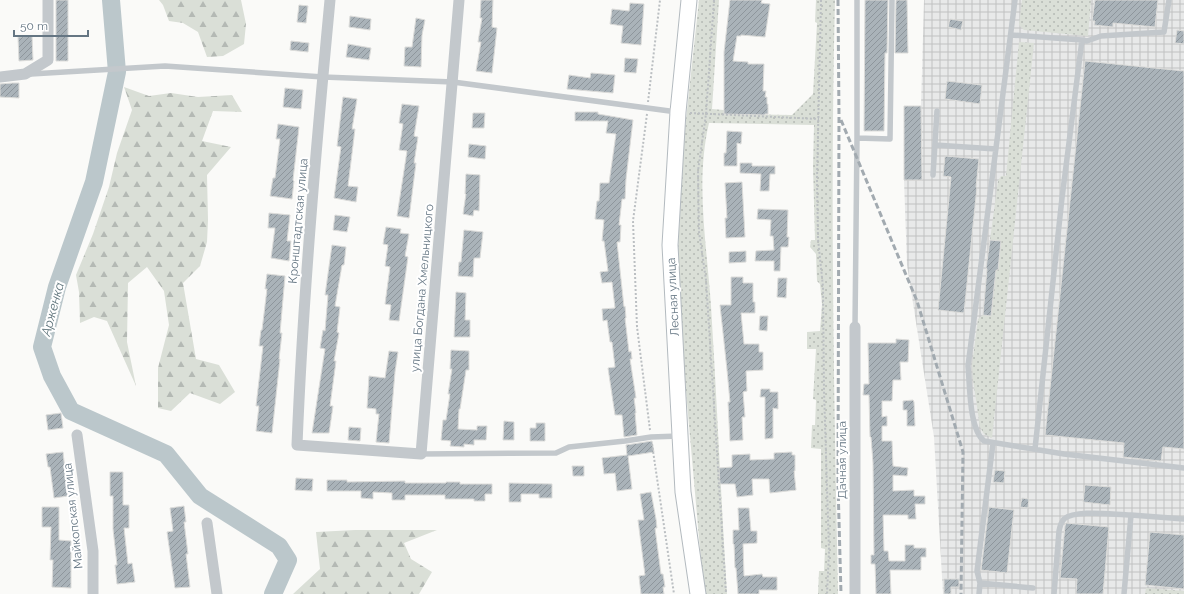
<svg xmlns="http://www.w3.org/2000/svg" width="1184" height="594" font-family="Raleway,sans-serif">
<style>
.industrial{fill:url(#industrial-grid)}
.grass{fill:url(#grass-dots)}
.forest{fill:url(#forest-firs)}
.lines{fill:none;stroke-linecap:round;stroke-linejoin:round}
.river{stroke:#bbc7cb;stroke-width:18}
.building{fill:url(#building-hatch);stroke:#dcdcda}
.secondary-casing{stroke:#b3babf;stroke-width:17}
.path{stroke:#bbbfc2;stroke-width:2;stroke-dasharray:2 2;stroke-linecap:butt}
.lane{stroke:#c3c8cc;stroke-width:5.5}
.street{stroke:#c3c8cc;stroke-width:11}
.secondary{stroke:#fff;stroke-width:15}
.rail{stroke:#a2aab0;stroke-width:3;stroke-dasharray:6 3;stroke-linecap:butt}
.labels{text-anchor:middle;stroke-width:4;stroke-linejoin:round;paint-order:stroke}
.street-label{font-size:12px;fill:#657683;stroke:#fff}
.water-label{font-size:13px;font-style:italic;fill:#60757c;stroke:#fff}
</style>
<defs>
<pattern id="industrial-grid" width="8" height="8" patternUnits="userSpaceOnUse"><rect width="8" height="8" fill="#e8e9e9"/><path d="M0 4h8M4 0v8" fill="none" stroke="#c0c1c2"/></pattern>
<pattern id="grass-dots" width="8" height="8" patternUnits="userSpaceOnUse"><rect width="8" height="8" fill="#dadfd7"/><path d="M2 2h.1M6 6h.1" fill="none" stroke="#b4b9b4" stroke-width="1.8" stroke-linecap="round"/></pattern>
<pattern id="forest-firs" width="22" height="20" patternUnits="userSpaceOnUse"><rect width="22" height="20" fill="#dadfd7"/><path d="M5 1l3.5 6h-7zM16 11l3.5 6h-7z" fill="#b4b9b4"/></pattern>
<pattern id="building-hatch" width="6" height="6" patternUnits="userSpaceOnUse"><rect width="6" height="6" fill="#aab3b9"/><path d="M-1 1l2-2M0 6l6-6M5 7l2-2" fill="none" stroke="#8e969c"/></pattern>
</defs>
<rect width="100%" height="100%" fill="#fafaf8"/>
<path class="industrial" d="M924 0H1184V594H943L934 437 907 265 904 180V106H921Z"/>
<path class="grass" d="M699 0H719L712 109 724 110V114L792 115 813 94 817 23 815 22 816 0H835C830 198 834 396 838 594H818L819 571H824L825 549 821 548V449L811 448 812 425H815L816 400 813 399 816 349H807V332L820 331 822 304 820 284 817 281 816 254 810 247 811 240H815L813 167 814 125 709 123C695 183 707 246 711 306 717 402 721 498 727 594H704L685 380 678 251 683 147Z
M1022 0H1091L1088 36 1024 30 1019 25Z
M1019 42 1034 43 992 438 984 434 980 427 973 380 972 365 978 319 983 315 991 316 995 280 987 269 998 270 1001 242 990 240 998 181 1001 176H1006Z
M1146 588 1184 591V594H1145Z"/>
<path class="forest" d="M159 0H241L246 24 244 44 223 56 207 57 198 32 183 23 169 21 163 5Z
M124 87 149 96 171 93 198 97 232 95 242 112 213 111 202 141 231 147 207 175 208 220 207 242 200 266 183 283 196 359 219 365 235 392 220 404 190 393 171 411 158 408V368L169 325 164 291 147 267 128 283 127 342 136 386 107 321 94 317 80 323 79 292 76 275 93 234 109 187 117 153 132 110Z
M355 530H437L404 543 411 559 432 572 419 594H293L320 569 316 532Z"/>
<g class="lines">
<path class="river" d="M111 0 117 72 94 182 57 287 42 347 52 376 71 411 166 454 200 496 279 546 288 560 273 594"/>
</g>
<path class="building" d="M56 0H68V61H56Z
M481 0H493L492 27 497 28 492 73 476 71 481 42H478L482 18H480Z
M730 0H762L761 3 770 4 765 37 741 35V36H737L733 61 748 62V64H764L763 91H766L765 97H767V104H768V114H765V115L724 114V52Z
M865 0H888L887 53H885L884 131H864Z
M896 0H907L908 53H895Z
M1095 0H1158L1155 27 1113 23V27L1094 25 1095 21H1092Z
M630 3 644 4 641 45 621 43 623 26 610 24 612 9 629 11Z
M299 5 308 6 306 23 297 22Z
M350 16 371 19 370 30 349 27Z
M416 18 425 20 422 35 421 67 404 66 405 47H412Z
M950 19 963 21 961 30 948 27Z
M1177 30 1184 31V44L1175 43Z
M32 36 33 60 19 61 18 37Z
M291 41 309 43 308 52 290 50Z
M348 44 371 48 369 60 346 57Z
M625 58 638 59 636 73 624 72Z
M1085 61 1184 71V449L1163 447 1161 461 1123 457 1124 443 1045 435Z
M591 73 615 75 613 93 567 89 569 75 590 78Z
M947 81 982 85 980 104 945 99Z
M13 83H19V98L0 97V84Z
M285 88 303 90 301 109 283 107Z
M343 97 357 99 352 129H355L348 186 358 187 356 202 334 198 341 147 337 146Z
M402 104 419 106 414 136 418 137 414 163H416L409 218 397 216 407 151 399 150 403 124 399 123Z
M904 106H921L922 180H904Z
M575 112H598V114L633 120 626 179 625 199H622L619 225H621L620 242H617L624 307 625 306 626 318H625L629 352 631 351 632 359H630L636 398H634L636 413H635L637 435 624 437 622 415H615L608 368 615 367 612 342H610L607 320 603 321 602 309 615 308 612 282 602 283 600 272 608 271 604 241H602L604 220 595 219 597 201H599L600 183H609L616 134 606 133 608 121H575Z
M473 113H485L484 128H472Z
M278 124 299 127 293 180 294 181 292 199 270 196 273 178H275L280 139H276Z
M727 131 742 132 741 144 737 143V166H724V153H726Z
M469 144 486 146 485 159 468 157Z
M945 156 979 159 976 187H977L964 313 938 310 951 177 943 176Z
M740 163H752V166H775V174H770L769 191H760L761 174 740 173Z
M466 174 480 175 479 211 474 210 473 216 463 214 466 194H465Z
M742 182 745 237 726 238 725 218H727L725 183Z
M758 209 788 210 787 237H789L788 247H781L780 271H774V261H755L756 251 774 250 773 236H770L771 220 757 219Z
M269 213 290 215 287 241H291L289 261 271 258 275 228H268Z
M335 215 350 217 347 232 333 230Z
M386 227 401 229 400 233 409 234 405 256 408 257 399 321 389 320 391 305 385 304 390 267 385 266 388 245 383 244Z
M464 230 483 232 480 258H474L473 277 458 276 459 262H461Z
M990 240 1001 241 998 270H996L991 316 983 315 987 269 986 268Z
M332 245 346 247 344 265H342L335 306 340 307 337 332 339 333 334 361H336L330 406H333L329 433H312L325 349 320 348 323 330 325 331 328 295H325Z
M746 251V262L729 263V252Z
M267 274 285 276 280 333H282L279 359H280L272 433 256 431 259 406H256L263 346H259L261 330H262L267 289H265Z
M731 277H743V283H753V302H755V313H741L744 344H759V352H763V370L746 371 747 391 743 392 745 417H742L743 440 730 441 728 402H730L727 370 720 305H731Z
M778 278H787L786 298 777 297Z
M456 292 466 293 465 320H470V337H454Z
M760 316H768L767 331 759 330Z
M896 339 909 340 908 362H900L901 380H893L892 401H882V417L887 416V426H882V441H892L893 466 908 468 907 476 893 475V491L914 490V496H925V504H915L916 519H908V515H883L884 551H888L889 561H905V545H914V548H926V557H921V570H890L891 594H876L875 564H871V555H874L873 463 871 437H870L869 395H863L864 384H869L868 343H896Z
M451 350 469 351V370H466L460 409H459L458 429 477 430V426H487L486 440H474V445L464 444V447L450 446 451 441 441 440 443 420H446L450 394H448L452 369H450Z
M389 351 398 352 395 372 389 443 376 442 379 414H376V409L367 408 369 376 385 378Z
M761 389H770V392H778V409L773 408V438L765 439V397H760Z
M913 400 914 402 915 426H907V410H903V401Z
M61 413 63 428 48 430 46 415Z
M504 421 514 422V440H503Z
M536 423H545V441H530V428H536Z
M349 427 361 428 360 441 348 440Z
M652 441 654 452 628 456 632 489 617 491 615 473 604 474 602 458 627 455 626 445Z
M63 452 68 496 54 498 50 467H48L46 454Z
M792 452V455H795V471H794L796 490 770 493 769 479H752L753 495 737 497 735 484H720L719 468 732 467V455L750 454V460L774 459V453Z
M572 466H584V476H573Z
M995 470 1005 471 1004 483 993 482Z
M110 472H123V505H129V528H124L128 564 132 563 135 582 117 584 115 565H117L113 529V496H110Z
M296 478 313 479 312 491 295 490Z
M327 480H347V482L405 481V483H446V482H460V484H492V494H485V501H474V499H445V495H405V500H392V493L373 492V499L361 498V491H327Z
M509 483 552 484V498H539V494H521V502H509Z
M1085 485 1111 487 1110 505 1083 502Z
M651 492 656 519 657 528H655L661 574H663L665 587H663L664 594H641L639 576 645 575 638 520H644L640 494Z
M1022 498 1029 499 1028 508 1020 507Z
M184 506 186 522H184L188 554H186L190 587 175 588 167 532 173 531 170 508Z
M42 507H59V540L71 541V588L52 587 53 560H50L51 527H42Z
M989 507 1014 510 1007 573 981 570Z
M738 508H749L751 531H757V543L743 544 744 576 762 574 763 577H777V590H759V594H738L736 568H735L734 544H733V530H739Z
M1066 523 1109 527 1103 594H1076L1077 579 1060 578 1065 526Z
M1150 532 1184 535V589L1145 585Z
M944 579H959V587H951V594H944Z"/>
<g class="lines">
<g class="secondary-casing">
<path id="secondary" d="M689 0 678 112 670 245 683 492 698 594"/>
</g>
<path class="path" d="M714 0 706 114 698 171 699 232 706 280 726 594
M821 0 817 179 818 239 823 287 824 391 829 551 827 594
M648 102 660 0
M690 113 819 119
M647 114 633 221 637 327 650 430
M652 444 674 594"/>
<path class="lane" d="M857 0V138L890 139 892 0
M1015 0 968 366C970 386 969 429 984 441L1064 454 1184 468
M1011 35 1082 40
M31 74 165 66 323 77 453 82 677 112
M935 145 996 149
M933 175 937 111
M855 327 857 138
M993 443 977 571 980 583 1033 588
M1035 449 1062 198 1082 40 1087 41 1101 36 1164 32 1169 0
M421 454 556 453 569 447 625 441 651 437 679 436
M979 594 980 583
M1054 594 1059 531C1060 526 1061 522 1064 519 1076 509 1115 515 1131 515
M1124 594 1131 515 1184 519"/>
<path class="street" d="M330 0C316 148 303 296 297 445L421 454 459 0
M0 77 25 74 48 60V0
M855 327V594
M77 435 93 551V594
M207 523 217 594"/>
<use href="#secondary" class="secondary"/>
<path class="rail" d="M838 0 839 117 838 484 841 594
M841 120 917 301 963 452 961 594"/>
</g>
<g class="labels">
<g class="street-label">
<text transform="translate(298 221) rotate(-85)" y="4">Кронштадтская улица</text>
<text transform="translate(422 288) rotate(-85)" y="4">улица Богдана Хмельницкого</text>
<text transform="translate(673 297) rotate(-93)" y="4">Лесная улица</text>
<text transform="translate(842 460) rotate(-90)" y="4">Дачная улица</text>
<text transform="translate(73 516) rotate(-96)" y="4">Майкопская улица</text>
</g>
<g class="water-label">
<text transform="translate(52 309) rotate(-75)" y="5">Арженка</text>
</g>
</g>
<path d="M14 30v6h74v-6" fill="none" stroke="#657683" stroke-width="2"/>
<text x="20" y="30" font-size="12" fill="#657683" stroke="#ffffff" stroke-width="3" paint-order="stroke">50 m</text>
</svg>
